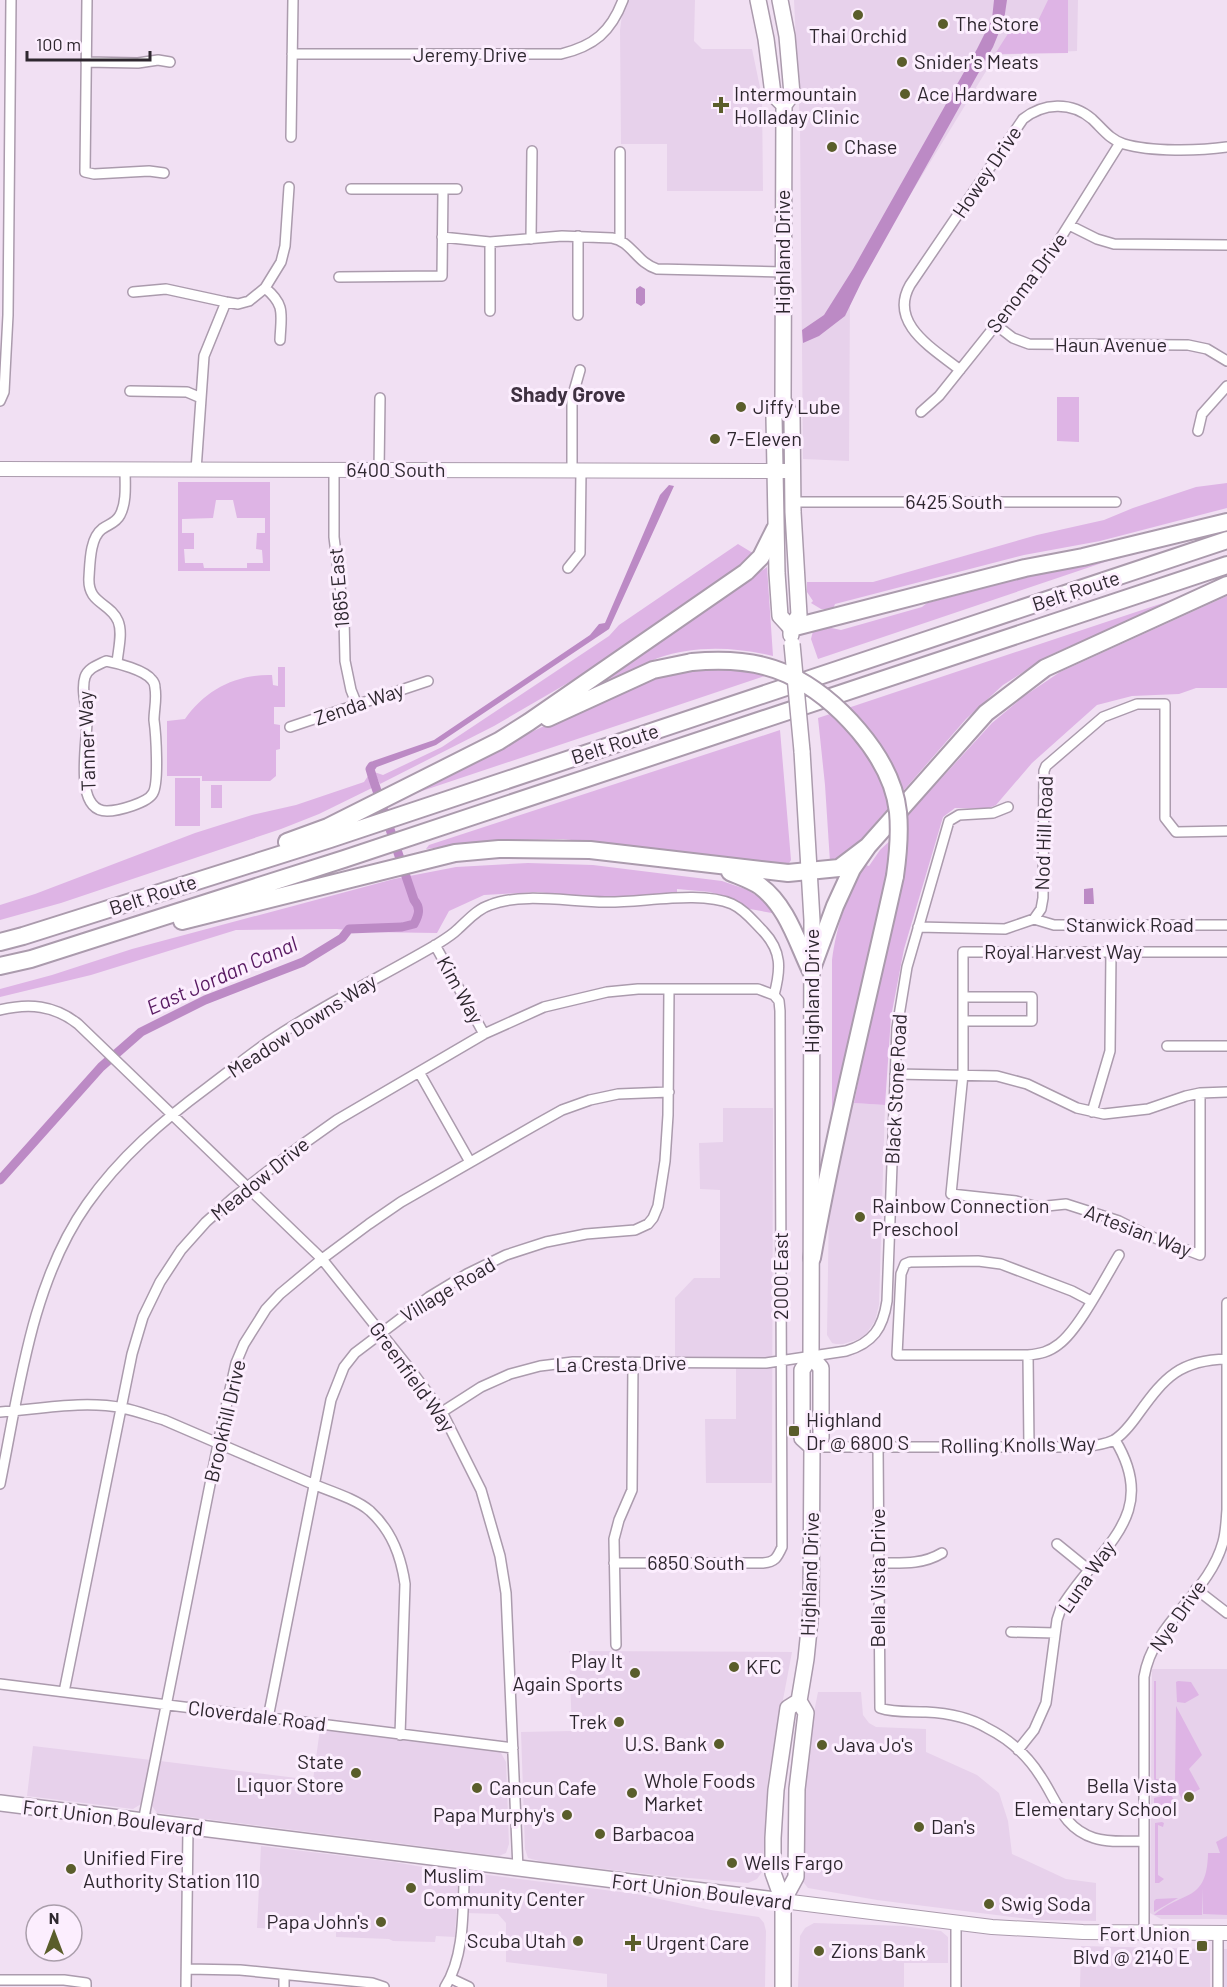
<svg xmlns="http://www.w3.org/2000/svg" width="1227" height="1987" font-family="Barlow,sans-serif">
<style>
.built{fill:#e7d1eb}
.green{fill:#deb4e5;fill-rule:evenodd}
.water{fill:#bc8ac5}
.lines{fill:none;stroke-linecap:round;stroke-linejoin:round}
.canal{stroke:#bc8ac5;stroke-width:9}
.street-casing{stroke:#ab9bad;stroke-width:12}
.secondary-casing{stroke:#ab9bad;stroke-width:16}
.primary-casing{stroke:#ab9bad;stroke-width:18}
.highway-casing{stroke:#ab9bad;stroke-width:20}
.street{stroke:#fff;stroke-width:9}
.secondary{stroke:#fff;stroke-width:14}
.primary{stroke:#fff;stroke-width:15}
.highway{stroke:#fff;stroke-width:16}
.primary-bridge-casing{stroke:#ab9bad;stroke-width:18;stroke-linecap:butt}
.highway-bridge-casing{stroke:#ab9bad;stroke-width:20;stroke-linecap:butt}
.primary-bridge{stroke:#fff;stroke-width:15}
.highway-bridge{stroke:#fff;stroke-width:16}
.poi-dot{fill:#5a5d2b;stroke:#fceefe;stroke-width:2}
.labels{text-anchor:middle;stroke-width:6;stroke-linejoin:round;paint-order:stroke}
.poi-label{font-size:20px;fill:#2e272f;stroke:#fceefe;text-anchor:start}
.street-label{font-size:20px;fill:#2e272f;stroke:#fceefe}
.neighbourhood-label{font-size:21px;font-weight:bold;fill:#3f3141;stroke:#fceefe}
.water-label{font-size:21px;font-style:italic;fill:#581a62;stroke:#fceefe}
</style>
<rect width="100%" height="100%" fill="#f1e0f3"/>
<path class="built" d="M624 0H695L694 41 702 49H752L762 97 763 191H667V144H621L620 30Z
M794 0H1078L1077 51 996 55 850 293 849 461 803 459 800 127Z
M854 1103 885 1105 879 1305 875 1321 866 1334 859 1339 843 1344H836L832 1343 827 1335 829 1203 849 1104Z
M723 1108H773L772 1483H706L705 1419H736V1368L675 1367V1298L694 1278H720V1190L700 1189 699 1143 723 1142Z
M569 1651 792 1652 768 1779 763 1864 762 1872 757 1879 748 1883 665 1876 543 1862 528 1858 525 1849 521 1732 572 1731Z
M1152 1669H1227V1919H1161L1150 1913Z
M818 1692H861L863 1715 869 1723 876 1727 926 1729V1752L977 1775 999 1793 1008 1821 1012 1854 1066 1879 1096 1883V1921L1036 1920 877 1900 808 1888 800 1878 804 1779 808 1743Z
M320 1729 498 1751 501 1753 506 1762 509 1844 506 1853 499 1856 166 1814 157 1813 152 1806 160 1761 313 1780Z
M33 1746 151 1760 141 1804 133 1809 27 1796Z
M261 1846 394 1862 451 1872 458 1881 455 1937 436 1936 435 1942 393 1941 389 1939 336 1937V1931L257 1928Z
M480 1874 636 1894 711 1910 759 1917 764 1923 766 1931 765 1987H607V1974L506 1962V1923L498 1914 466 1913 468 1881 472 1876Z
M814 1923 904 1926 941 1931 948 1937V1963H904V1987H798L800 1936 805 1928Z
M1081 1946 1210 1949V1987H1080Z
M1222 1949H1227V1987H1222Z"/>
<path class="green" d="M1048 0H1068V53L995 54 1009 32 1016 27H1035Z
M1057 397H1079V442L1057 441Z
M178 482H270V571H178ZM216 500H233L237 518H265V533H257L256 549 262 550 263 563H247V568H204L203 563H185L184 549H194V533H182V519L213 518Z
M1227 483V508L1100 541 1024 555 835 604 833 609H821L811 603 813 601 807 592V582H873L1037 535 1104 520 1133 508 1196 487Z
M1176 538 818 659 811 639 813 631 827 627 841 630 922 607 927 603Z
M738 544 756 555 592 669 494 726 380 784 374 772 383 775 442 747 609 636 619 625Z
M767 567 773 656C736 647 695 645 658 658 638 666 619 678 598 683Z
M1184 596 1050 655 1003 685 966 719 850 852 835 863 830 862 825 785 818 718Z
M1227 596V688H1196L1179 694 1132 696 1097 705 1032 763 996 805 987 809 955 808 943 817 904 949 891 1017 885 1105 854 1103 876 993 905 818 992 723 1023 697 1060 672Z
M698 661 771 674 401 798C496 745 597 701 698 661Z
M278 667H285V707H274V724L280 725V749L276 750V776L270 781H202V776H167V721L185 719C205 690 236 674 272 675L273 685 278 686Z
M780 730 791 860 788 865 563 839 502 840 426 849 429 845Z
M370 773 374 787 319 814 281 829 61 903 0 920V905L35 894 195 833 252 815 296 805 364 782Z
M175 778H200V826H175Z
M211 785H222V808H211Z
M895 836 893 853 834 1112H832V960C837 923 847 898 862 864L869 866 880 850Z
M528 863 593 865 722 881 748 890 769 904 777 914 750 909 731 899 710 892 677 889V894L589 898 538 892 484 895 449 911 437 933 369 932 337 929 236 930 91 975 0 997V989L52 975 132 949 394 879 456 867Z
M1154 1681H1156V1779L1162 1780 1161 1783H1155L1154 1778Z
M1178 1681 1191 1682 1199 1695 1185 1703 1177 1702 1176 1682Z
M1176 1706 1202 1755 1189 1769 1200 1789 1182 1799 1175 1786Z
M1170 1794 1178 1805 1177 1808 1154 1807V1798Z
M1162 1822 1164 1823 1163 1827 1158 1825V1875L1164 1879 1159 1883H1155V1823Z
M1227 1836V1915L1203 1914V1888L1202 1915H1154C1183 1890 1207 1903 1208 1853H1220L1216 1842Z
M1178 1898 1154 1912V1901L1156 1899Z"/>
<path class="water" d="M994 0H1007L1004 20 993 47 862 281 845 316 819 336 803 343 802 330 824 315 853 269 977 49 992 19Z
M640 286 645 289V303L641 306 636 303V289Z
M669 485 674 486 609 629 436 745 377 767 373 770 375 775 368 776 366 768 373 761 434 740 590 635 599 624 605 623 660 495Z
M1093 888 1094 904H1084V889Z"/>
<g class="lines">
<path class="canal" d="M0 1180 101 1067 141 1032 205 1000 303 962 342 938 349 929 402 927 414 924C419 915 421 908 414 900L373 779 370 769 372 766"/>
<g class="street-casing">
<path id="street" d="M87 0 85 172 94 174 149 171 164 173
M292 54H561C594 46 611 32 623 0
M86 62 138 63 158 60 170 62
M291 137 293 0
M620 152V239
M351 189H457
M1069 225 1097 239 1114 244 1227 245
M578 236V315
M442 237 490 242 562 236 612 238C631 241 637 263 657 269L783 272
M531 239 532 151
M339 277 442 276 443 189
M265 288C286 305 281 315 280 340
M133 292 166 289 226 302 238 304 249 301 265 288 281 262 285 246 289 187
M490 311V242
M996 325 1013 338 1029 344 1188 345 1207 349 1227 361
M960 370C934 349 888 324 910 285L1023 119C1043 103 1071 101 1092 119 1102 128 1110 140 1124 144 1151 152 1199 151 1227 147
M130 391 187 392 201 398
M0 401 4 392 8 315 11 0
M921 412 939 396 1043 266 1120 143
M1198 431 1202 414 1227 386
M196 470 204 356 226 302
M334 470V537L344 618 345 661 351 690 357 705
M379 470 380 398
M572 471V398L580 370
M793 502H1116
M568 568 580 553 581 471
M106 661C117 663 145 670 152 680 154 682 155 685 155 688 157 699 154 710 154 720 156 734 159 783 153 793 148 803 118 811 107 811 72 811 88 740 87 718 86 706 81 689 85 677 88 668 98 665 106 661Z
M117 663C118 650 123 633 118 621 110 602 87 604 89 577 90 562 90 538 102 529 109 524 116 523 120 515 127 502 125 484 125 469
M290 727 428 681
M1034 919 1054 925H1227
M918 927 1005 929 1034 919 1041 909 1043 898 1044 771 1046 766 1103 717 1137 704H1165V818L1176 832 1227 831
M435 945 484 1034
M963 997H1032V1021H963
M0 1010C29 1003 54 1005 78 1024L322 1259 413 1373 442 1412 481 1490 500 1556 506 1593 518 1869
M1167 1046H1227
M419 1072 470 1162
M895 1074 997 1076 1027 1084 1077 1108 1104 1114 1148 1109 1186 1096 1200 1093 1227 1092
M1200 1093V1255L1147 1235 1119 1221 1066 1204 1037 1207 1016 1201 951 1194 963 1074V952H1227
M1092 1112 1110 1051 1111 952
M1091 1301 1072 1291 1001 1264 978 1261 910 1262 905 1264 901 1274 897 1355H1028C1040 1354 1049 1352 1059 1344 1079 1329 1105 1278 1119 1255
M1028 1355 1029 1447
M0 1412C40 1409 84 1400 123 1408 137 1411 150 1416 164 1420 212 1441 260 1461 308 1482 326 1490 355 1498 370 1511 392 1531 401 1556 405 1584L400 1735
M442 1412 481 1387 510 1374 540 1366 573 1362 766 1363 846 1351C873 1343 883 1328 887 1301L897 1028 907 967 949 821 959 815 993 813 1008 807
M812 1447H1081C1092 1446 1104 1445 1114 1440 1124 1434 1132 1423 1139 1413 1165 1377 1180 1360 1227 1359
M878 1447 880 1708C895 1713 910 1711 926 1712 947 1713 969 1717 987 1728 1009 1739 1028 1756 1041 1777 1057 1801 1063 1828 1094 1838 1109 1843 1128 1841 1144 1841
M0 1484C19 1391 31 1283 87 1204 120 1157 162 1121 208 1087 228 1072 248 1056 268 1042 321 1006 379 978 434 946 442 941 451 936 458 929 467 921 477 909 490 905 523 892 570 902 605 902 641 903 700 890 732 904 745 910 753 921 763 931 782 951 781 969 774 995
M1057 1544 1089 1570
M614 1563H763C775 1562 777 1558 782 1547L780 1011 779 1001 774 995
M878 1563C901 1563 922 1565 942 1553
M1196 1589 1227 1613
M1011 1632 1055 1633
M616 1645 614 1539 619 1520 632 1490 633 1363
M0 1684 513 1748
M64 1692 132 1354 143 1317 160 1282 181 1250 206 1222 233 1198 299 1147 337 1120 378 1096 484 1034 544 1007 607 992 638 989H758L774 995
M268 1718 331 1400 344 1367 355 1353 429 1297 467 1274 506 1255 546 1242 586 1234 635 1230 648 1224 653 1218 658 1206 665 1161 668 1115 669 989
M1018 1750 1034 1730 1046 1703 1057 1620 1061 1608C1097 1548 1162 1517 1115 1440
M143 1822 221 1429 236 1363 244 1344 266 1309 280 1294 322 1259 369 1224 401 1202 537 1124 562 1110 590 1100 618 1094 669 1092
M1144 1933V1677C1153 1622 1209 1594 1223 1542 1226 1531 1226 1521 1227 1510V1303
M187 1969 240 1970 372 1983 384 1987
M284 1975V1987
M450 1978 469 1987
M0 1980H64L86 1983V1987
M186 1987 188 1828
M445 1987C467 1953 462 1901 465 1862
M956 1987V1924
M1218 1987V1933"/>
</g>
<g class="secondary-casing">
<path id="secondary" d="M0 469 792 471
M783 1901 992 1927 1083 1932 1227 1933"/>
</g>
<g class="primary-casing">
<path id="primary" d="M758 0 766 39 773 94 784 105
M780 0 787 36 792 94 784 105 783 400 774 417 777 573 780 616 791 628
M783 400 792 417 793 512 799 615 791 628V635
M802 751 812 920 811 1356 802 1370V1438L812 1447
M0 1803 783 1901
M783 1901 796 1877 797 1789 806 1713 799 1701 806 1659 811 1610 812 1447 821 1438V1368L811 1356
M783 1987V1901L773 1873V1838L776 1790 788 1708 799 1701"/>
</g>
<g class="highway-casing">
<path id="highway" d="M791 628 1025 568 1083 557 1227 522
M548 718 653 670 692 662
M287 842 328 827 499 741 529 722 746 572 761 557 775 529
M730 872C739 876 751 880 760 886 787 906 797 942 811 971
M182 921 455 853 499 849 590 850 788 873 839 868 868 846
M0 942 23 936 330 839 1227 540
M0 966 31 959 344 859 1227 565
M811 971 835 906 852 869 868 846 986 713 1045 668 1227 585
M812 1258C835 1130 867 1003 895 876"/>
</g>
<use href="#street" class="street"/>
<use href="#secondary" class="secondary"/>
<use href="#primary" class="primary"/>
<use href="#highway" class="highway"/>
<g class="primary-bridge-casing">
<path id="primary-bridge" d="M792 644 802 751"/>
</g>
<g class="highway-bridge-casing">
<path id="highway-bridge" d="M692 662C724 659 757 660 787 674 836 697 892 756 898 812 900 833 898 855 895 876"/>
</g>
<use href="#primary-bridge" class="primary-bridge"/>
<use href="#highway-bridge" class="highway-bridge"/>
</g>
<g class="poi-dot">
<circle cx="858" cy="15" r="6"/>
<circle cx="943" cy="24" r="6"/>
<circle cx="902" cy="62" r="6"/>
<circle cx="905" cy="94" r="6"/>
<path d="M718 96h6v6h6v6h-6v6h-6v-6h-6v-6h6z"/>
<circle cx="832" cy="147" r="6"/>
<circle cx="741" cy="407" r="6"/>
<circle cx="715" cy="439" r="6"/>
<circle cx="860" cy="1217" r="6"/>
<rect x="788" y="1425" width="12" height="12" rx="3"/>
<circle cx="734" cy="1667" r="6"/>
<circle cx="635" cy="1673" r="6"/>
<circle cx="619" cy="1722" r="6"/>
<circle cx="719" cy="1744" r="6"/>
<circle cx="822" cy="1745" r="6"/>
<circle cx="356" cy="1773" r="6"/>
<circle cx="477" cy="1788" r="6"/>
<circle cx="632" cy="1793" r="6"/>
<circle cx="1189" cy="1797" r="6"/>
<circle cx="567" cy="1815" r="6"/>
<circle cx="919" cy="1827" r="6"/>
<circle cx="600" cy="1834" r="6"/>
<circle cx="732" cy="1863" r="6"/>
<circle cx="71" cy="1869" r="6"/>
<circle cx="411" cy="1888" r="6"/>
<circle cx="989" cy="1904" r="6"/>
<circle cx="381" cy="1922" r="6"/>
<circle cx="578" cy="1941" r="6"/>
<path d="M630 1934h6v6h6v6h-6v6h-6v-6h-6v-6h6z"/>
<rect x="1196" y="1940" width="12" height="12" rx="3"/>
<circle cx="819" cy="1951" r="6"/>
</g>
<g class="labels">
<g class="poi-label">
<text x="955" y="31">The Store</text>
<text x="858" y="43" text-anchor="middle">Thai Orchid</text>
<text x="914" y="69">Snider's Meats</text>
<text x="734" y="101">Intermountain<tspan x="734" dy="23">Holladay Clinic</tspan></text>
<text x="917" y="101">Ace Hardware</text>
<text x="844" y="154">Chase</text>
<text x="753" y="414">Jiffy Lube</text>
<text x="727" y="446">7-Eleven</text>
<text x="872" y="1213">Rainbow Connection<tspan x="872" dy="23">Preschool</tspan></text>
<text x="806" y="1427">Highland<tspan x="806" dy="23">Dr @ 6800 S</tspan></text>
<text x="623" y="1668" text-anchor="end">Play It<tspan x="623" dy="23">Again Sports</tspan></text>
<text x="746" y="1674">KFC</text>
<text x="607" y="1729" text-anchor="end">Trek</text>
<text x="707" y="1751" text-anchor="end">U.S. Bank</text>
<text x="834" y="1752">Java Jo's</text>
<text x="344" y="1769" text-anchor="end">State<tspan x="344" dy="23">Liquor Store</tspan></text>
<text x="644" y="1788">Whole Foods<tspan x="644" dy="23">Market</tspan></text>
<text x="1177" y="1793" text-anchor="end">Bella Vista<tspan x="1177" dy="23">Elementary School</tspan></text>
<text x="489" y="1795">Cancun Cafe</text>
<text x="555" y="1822" text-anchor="end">Papa Murphy's</text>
<text x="931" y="1834">Dan's</text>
<text x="612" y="1841">Barbacoa</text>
<text x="83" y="1865">Unified Fire<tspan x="83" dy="23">Authority Station 110</tspan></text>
<text x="744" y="1870">Wells Fargo</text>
<text x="423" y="1883">Muslim<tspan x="423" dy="23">Community Center</tspan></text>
<text x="1001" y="1911">Swig Soda</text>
<text x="369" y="1929" text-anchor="end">Papa John's</text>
<text x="1190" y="1941" text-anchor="end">Fort Union<tspan x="1190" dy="23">Blvd @ 2140 E</tspan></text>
<text x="566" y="1948" text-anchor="end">Scuba Utah</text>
<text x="646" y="1950">Urgent Care</text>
<text x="831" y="1958">Zions Bank</text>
</g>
<g class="street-label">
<text x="470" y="62">Jeremy Drive</text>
<text transform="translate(987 172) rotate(-56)" y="7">Howey Drive</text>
<text transform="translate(783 252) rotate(-90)" y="7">Highland Drive</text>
<text transform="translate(1027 283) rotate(-53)" y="7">Senoma Drive</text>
<text x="1111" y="352">Haun Avenue</text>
<text x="396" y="477">6400 South</text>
<text x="954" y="509">6425 South</text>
<text transform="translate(339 588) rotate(-95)" y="7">1865 East</text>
<text transform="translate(1076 591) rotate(-18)" y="7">Belt Route</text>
<text transform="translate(359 704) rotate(-19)" y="7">Zenda Way</text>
<text transform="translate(87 741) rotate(-92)" y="7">Tanner Way</text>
<text transform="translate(615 744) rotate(-18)" y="7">Belt Route</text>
<text transform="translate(1044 833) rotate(-88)" y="7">Nod Hill Road</text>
<text transform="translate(153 895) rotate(-18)" y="7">Belt Route</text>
<text x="1130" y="932">Stanwick Road</text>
<text x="1063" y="959">Royal Harvest Way</text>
<text transform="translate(460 990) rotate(61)" y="7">Kim Way</text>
<text transform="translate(812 991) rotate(-90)" y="7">Highland Drive</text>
<text transform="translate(302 1026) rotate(-33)" y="7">Meadow Downs Way</text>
<text transform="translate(896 1089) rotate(-87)" y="7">Black Stone Road</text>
<text transform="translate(260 1179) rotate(-39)" y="7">Meadow Drive</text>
<text transform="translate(1138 1231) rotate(21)" y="7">Artesian Way</text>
<text transform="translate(781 1276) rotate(-90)" y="7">2000 East</text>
<text transform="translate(448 1290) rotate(-31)" y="7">Village Road</text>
<text transform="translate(621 1364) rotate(-1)" y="7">La Cresta Drive</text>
<text transform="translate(412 1377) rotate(54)" y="7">Greenfield Way</text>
<text transform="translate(225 1421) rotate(-77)" y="7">Brookhill Drive</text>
<text transform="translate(1018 1445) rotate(-1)" y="7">Rolling Knolls Way</text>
<text x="696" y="1570">6850 South</text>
<text transform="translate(810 1574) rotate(-88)" y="7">Highland Drive</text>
<text transform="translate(1087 1577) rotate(-55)" y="7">Luna Way</text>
<text transform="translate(878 1578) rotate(-90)" y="7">Bella Vista Drive</text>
<text transform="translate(1178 1616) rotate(-55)" y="7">Nye Drive</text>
<text transform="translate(257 1716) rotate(7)" y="7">Cloverdale Road</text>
<text transform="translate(113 1818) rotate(7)" y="7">Fort Union Boulevard</text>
<text transform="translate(702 1892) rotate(7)" y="7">Fort Union Boulevard</text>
</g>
<g class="neighbourhood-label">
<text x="568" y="402">Shady Grove</text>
</g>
<g class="water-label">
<text transform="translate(222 976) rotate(-24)" y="7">East Jordan Canal</text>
</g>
</g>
<g transform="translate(54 1933)"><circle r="28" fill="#fceefe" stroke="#aa9eab" stroke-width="1.5"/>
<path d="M0-4.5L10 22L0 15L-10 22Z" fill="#5a5d2b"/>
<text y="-9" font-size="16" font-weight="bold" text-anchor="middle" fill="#2e272f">N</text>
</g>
<path d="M27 51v9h123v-9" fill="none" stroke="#2e272f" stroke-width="3"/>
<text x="36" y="51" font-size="18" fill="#2e272f" stroke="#fceefe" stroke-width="4.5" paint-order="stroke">100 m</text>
</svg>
